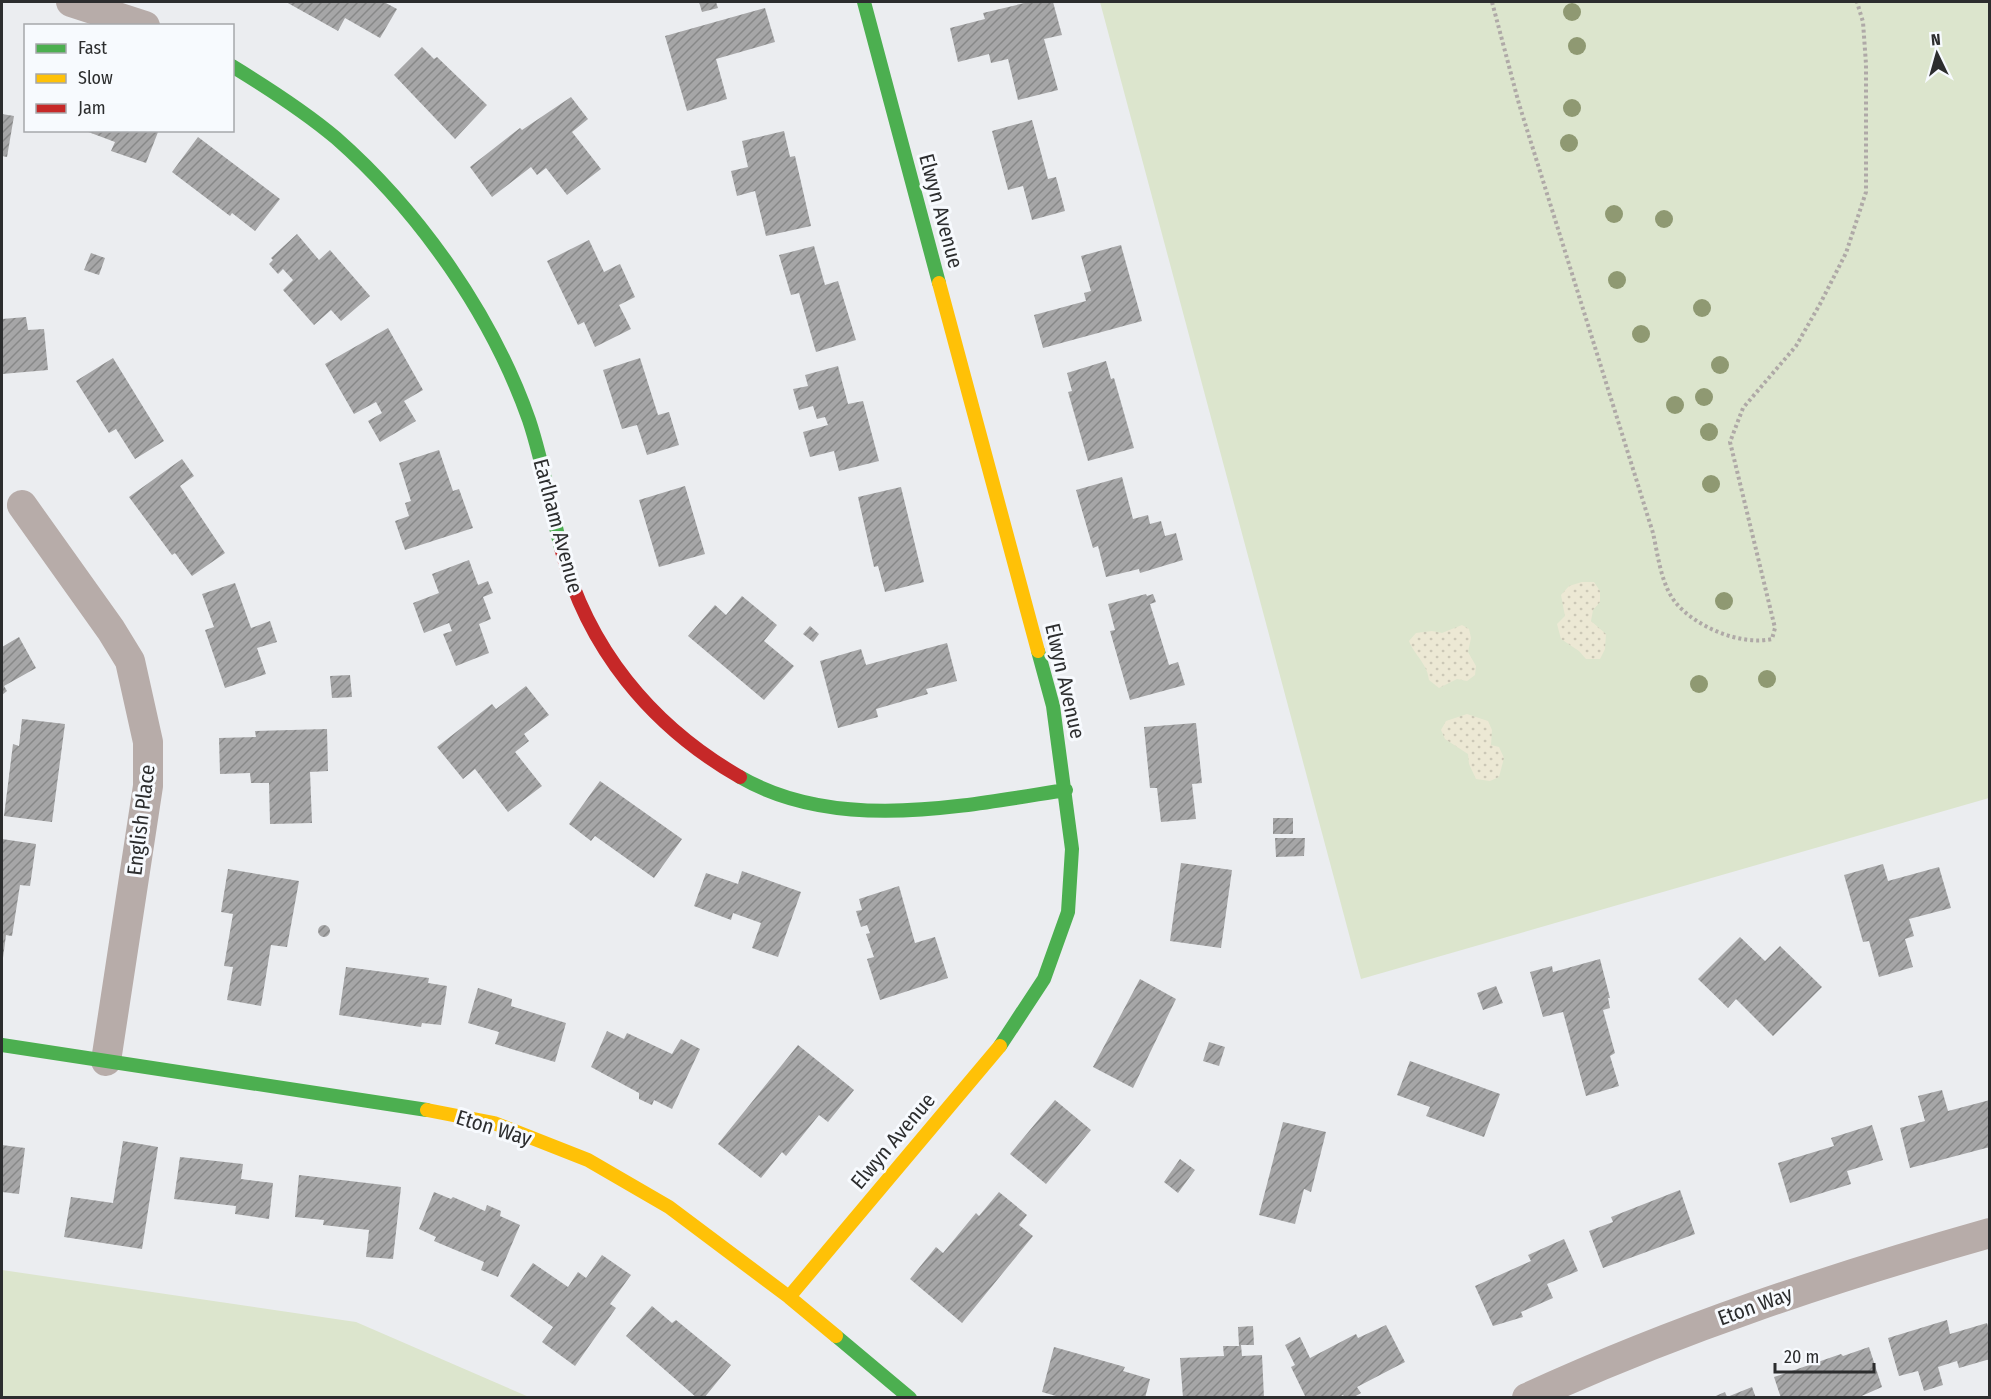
<svg xmlns="http://www.w3.org/2000/svg" width="1991" height="1399" font-family="'Fira Sans Condensed',sans-serif">
<style>
.green{fill:#dce5cd}
.sand{fill:url(#sand-dots)}
.building{fill:url(#building-hatch)}
.lines{fill:none;stroke-linecap:round;stroke-linejoin:round}
.path{stroke:#afa9a7;stroke-width:4;stroke-dasharray:3 3;stroke-linecap:butt}
.street{stroke:#b7aca9;stroke-width:30}
.fast{stroke:#4caf50;stroke-width:14}
.slow{stroke:#ffc107;stroke-width:14}
.jam{stroke:#c62828;stroke-width:14}
.tree{fill:#8f9972}
.labels{text-anchor:middle;stroke-width:6;stroke-linejoin:round;paint-order:stroke}
.street-label{font-size:21px;fill:#2c2d2e;stroke:#f7fafe}
</style>
<defs>
<pattern id="sand-dots" width="8" height="8" patternUnits="userSpaceOnUse" patternTransform="scale(1.5)"><rect width="8" height="8" fill="#ece8d4"/><path d="M2 2h.1M6 6h.1" fill="none" stroke="#cbc7b6" stroke-width="1.8" stroke-linecap="round"/></pattern>
<pattern id="building-hatch" width="6" height="6" patternUnits="userSpaceOnUse" patternTransform="scale(1.5)"><rect width="6" height="6" fill="#a6a6a7"/><path d="M-1 1l2-2M0 6l6-6M5 7l2-2" fill="none" stroke="#878888"/></pattern>
</defs>
<rect width="100%" height="100%" fill="#ebedf0"/>
<path class="green" d="M1100 2H1989V798L1361 979Z
M2 1270 356 1322 529 1397H2Z"/>
<path class="sand" d="M1582 582H1594L1600 591V602L1593 610 1591 621 1606 634 1605 649 1600 659H1586L1579 651 1561 639 1557 624 1565 616 1561 595 1569 586Z
M1462 625 1469 629 1471 638 1468 652 1476 666 1475 675 1467 681 1457 679 1439 688 1429 680C1427 663 1415 656 1409 641L1416 633 1432 631 1442 633Z
M1467 714 1488 721 1492 730 1491 745 1499 747 1504 758 1499 777 1490 781 1476 779 1469 764 1468 754 1445 739 1441 730 1446 721Z"/>
<path class="building" d="M286 2H384L397 9 380 38 345 18 338 31Z
M699 2H716L718 8 702 12Z
M1029 2H1053L1062 35 1044 39 1058 90 1018 100 1008 59 991 63 989 54 958 62 950 28 985 19 983 13Z
M765 8 775 42 716 59 727 99 687 111 665 36Z
M422 47 434 59 437 57 487 105 455 139 394 75Z
M571 97 588 119 572 132 601 169 567 195 546 168 537 175 531 167 492 197 470 167 520 128 522 130Z
M2 114 14 116 7 157 2 156Z
M1032 120 1048 179 1056 177 1065 211 1032 220 1023 186 1008 190 992 131Z
M83 130H152L158 132 146 163 111 151 115 142Z
M784 131 790 157 795 156 811 226 766 236 755 191 737 196 731 171 748 167 742 141Z
M198 137 280 199 255 231 232 213 230 216 172 172Z
M297 234 319 260 330 250 370 296 341 321 331 310 314 325 283 290 293 280 283 269 278 274 269 264 273 260 271 258Z
M589 240 604 272 620 264 635 297 619 305 631 329 595 347 584 322 578 325 547 261Z
M1121 245 1142 321 1043 348 1034 315 1086 301 1084 293 1091 291 1081 256Z
M814 246 825 285 838 281 856 340 816 352 799 293 791 295 779 255Z
M91 253 105 258 99 275 84 270Z
M26 317 28 330 44 329 48 370 2 374V319Z
M388 328 423 390 404 401 416 421 380 442 368 421 382 413 376 402 354 414 325 364Z
M113 358 164 441 135 459 116 429 109 433 76 381Z
M640 358 658 415 669 412 679 445 647 455 637 425 622 429 603 370Z
M1106 361 1111 379 1114 378 1134 448 1088 461 1068 392 1072 391 1067 373Z
M838 366 848 404 863 401 879 461 839 471 834 451 810 457 803 432 828 425 825 417 817 419 813 406 799 410 793 389 808 386 805 375Z
M439 450 453 491 459 489 473 528 405 550 395 521 409 516 405 503 411 501 399 463Z
M182 459 194 476 180 486 225 553 192 576 175 553 172 555 129 497Z
M1122 477 1133 519 1148 515 1150 524 1161 521 1165 536 1176 533 1183 560 1140 573 1139 569 1106 577 1098 546 1093 548 1076 490Z
M685 486 705 554 659 567 639 500Z
M901 487 924 582 885 592 878 566 874 567 858 497Z
M469 560 478 585 488 581 493 593 483 597 491 619 479 624 489 653 456 666 443 634 452 631 449 623 424 633 413 603 439 593 432 574Z
M235 583 251 628 270 621 277 642 257 648 266 674 225 688 205 630 214 627 202 594Z
M1146 594 1147 596 1153 594 1156 602 1150 604 1169 665 1178 662 1185 685 1130 700 1110 631 1115 630 1108 604Z
M742 596 777 625 764 641 794 666 764 700 688 636 715 605 726 615Z
M810 626 819 634 813 642 803 634Z
M19 637 36 668 4 686 7 691 2 695V647Z
M947 643 957 681 926 689 928 694 876 709 878 717 838 728 820 661 861 649 866 665Z
M350 675 352 697 332 698 330 676Z
M526 686 549 715 524 734 529 741 515 752 542 786 508 812 475 769 463 779 437 747 492 704 496 709Z
M22 719 65 724 52 822 4 816 13 744 19 746Z
M1196 723 1202 783 1192 784 1196 819 1161 822 1157 788H1150L1144 727Z
M327 729 328 771 310 772 312 823 270 824 269 783H251L250 773 220 774 219 738 256 737 255 731Z
M600 781 682 839 654 878 595 836 591 841 569 824Z
M1273 818H1293V834H1273Z
M1275 838H1305L1304 856 1276 857Z
M2 839 36 844 30 886 20 885 12 936 6 935 3 958Z
M1181 863 1232 870 1221 948 1170 941Z
M1883 864 1888 881 1939 867 1951 908 1909 919 1914 936 1905 939 1913 967 1879 977 1869 941 1863 942 1844 875Z
M228 869 299 881 287 947 271 945 261 1006 227 1000 233 967 224 966 233 914 221 912Z
M742 871 801 892 778 957 752 948 761 923 733 913 731 920 694 906 706 873 738 884Z
M899 886 915 943 935 937 948 978 880 1000 867 959 874 957 866 934 870 933 867 925 861 927 856 911 862 910 859 899Z
M318 931a6 6 0 1 1 12 0a6 6 0 1 1-12 0Z
M1740 937 1765 961 1780 946 1822 987 1773 1036 1736 999 1728 1008 1698 979Z
M1600 959 1610 998H1608L1610 1008 1603 1010 1615 1053 1610 1056 1619 1086 1586 1096 1563 1012 1543 1017 1530 972 1552 966 1553 972Z
M346 967 429 978 428 983 447 986 441 1025 422 1023 421 1027 339 1015Z
M1140 979 1176 999 1133 1088 1093 1067Z
M1496 986 1503 1003 1483 1010 1477 993Z
M478 988 512 999 511 1006 566 1023 555 1062 495 1044 499 1032 468 1023Z
M607 1031 624 1039 627 1033 672 1054 681 1039 700 1049 672 1109 654 1100 652 1105 639 1099V1093L591 1067Z
M1209 1042 1225 1047 1219 1066 1203 1061Z
M798 1045 854 1090 828 1122 819 1115 786 1156 782 1152 761 1178 718 1144Z
M1410 1061 1500 1094 1484 1137 1426 1116 1430 1107 1397 1095Z
M1942 1090 1948 1111 1990 1100V1147L1910 1168 1900 1128 1925 1121 1918 1096Z
M1055 1100 1091 1130 1046 1184 1010 1154Z
M1283 1122 1326 1132 1311 1192 1304 1189 1295 1224 1259 1215Z
M1872 1125 1883 1160 1847 1171 1851 1184 1790 1203 1778 1163 1834 1146 1831 1138Z
M123 1141 158 1147 142 1249 64 1237 71 1197 113 1203Z
M2 1145 25 1148 19 1194 2 1192Z
M180 1157 243 1164 241 1179 273 1183 269 1219 235 1214 236 1206 174 1199Z
M1180 1159 1195 1170 1178 1193 1164 1182Z
M299 1175 401 1187 393 1259 366 1257 369 1230 323 1225 324 1220 295 1217Z
M1680 1190 1695 1234 1603 1268 1589 1231 1613 1222 1611 1217Z
M434 1192 451 1199 453 1197 485 1211 487 1205 501 1211 500 1216 520 1225 498 1277 481 1270 484 1262 434 1241 436 1237 419 1229Z
M999 1192 1027 1215 1019 1225 1033 1236 962 1323 910 1279 936 1247 943 1253 976 1213 979 1216Z
M1564 1239 1578 1271 1547 1284 1553 1298 1521 1312 1523 1317 1493 1326 1475 1286 1531 1261 1528 1255Z
M602 1255 631 1275 610 1304 616 1308 575 1366 542 1342 553 1327 510 1296 533 1263 568 1287 578 1272 586 1278Z
M652 1306 672 1323 676 1320 731 1365 704 1398H697L626 1336Z
M1947 1320 1950 1334 1987 1323 1990 1334V1359L1959 1368 1957 1361 1938 1367 1943 1385 1924 1391 1918 1371 1899 1376 1888 1338Z
M1386 1325 1405 1362 1357 1387 1361 1393 1352 1398H1345L1343 1395 1338 1398H1306L1291 1367 1295 1365 1285 1345 1300 1337 1310 1358 1356 1334 1358 1338Z
M1253 1326 1254 1345H1241L1242 1356 1262 1355 1264 1398H1183L1180 1358 1224 1356 1223 1346H1239L1238 1327Z
M1054 1347 1125 1367 1123 1371 1150 1379 1145 1398H1063L1042 1392Z
M1869 1347 1882 1387 1857 1398H1781L1774 1377 1841 1354 1843 1356Z
M1752 1387 1756 1398H1711L1725 1392 1727 1397Z"/>
<g class="lines">
<path class="path" d="M1492 2 1519 104 1653 533C1658 555 1661 585 1676 603 1696 627 1741 646 1772 639L1775 628 1730 442 1743 408 1796 346 1820 304 1846 253 1866 192V64L1863 22 1857 2"/>
<path class="street" d="M71 2 145 26
M22 505 111 630 130 661 148 742V786L106 1061
M1527 1398C1677 1329 1831 1278 1990 1233"/>
<path class="fast" d="M864 2 939 283
M232 66C268 88 304 111 336 138 420 212 492 315 529 420 543 462 550 505 561 548
M740 777C837 833 962 806 1066 790
M2 1045 427 1110
M1000 1046 1044 979 1068 912 1072 849 1053 706 1038 651
M836 1336 910 1398"/>
<path class="slow" d="M939 283 1038 651
M427 1110 494 1123 588 1160 669 1207 789 1297 836 1336
M789 1297 1000 1046"/>
<path class="jam" d="M561 548C587 648 651 726 740 777"/>
</g>
<g class="tree">
<circle cx="1572" cy="12" r="9"/>
<circle cx="1577" cy="46" r="9"/>
<circle cx="1572" cy="108" r="9"/>
<circle cx="1569" cy="143" r="9"/>
<circle cx="1614" cy="214" r="9"/>
<circle cx="1664" cy="219" r="9"/>
<circle cx="1617" cy="280" r="9"/>
<circle cx="1702" cy="308" r="9"/>
<circle cx="1641" cy="334" r="9"/>
<circle cx="1720" cy="365" r="9"/>
<circle cx="1704" cy="397" r="9"/>
<circle cx="1675" cy="405" r="9"/>
<circle cx="1709" cy="432" r="9"/>
<circle cx="1711" cy="484" r="9"/>
<circle cx="1724" cy="601" r="9"/>
<circle cx="1767" cy="679" r="9"/>
<circle cx="1699" cy="684" r="9"/>
</g>
<g class="labels">
<g class="street-label">
<text transform="translate(941 211) rotate(75)" y="7">Elwyn Avenue</text>
<text transform="translate(558 526) rotate(75)" y="7">Earlham Avenue</text>
<text transform="translate(1065 681) rotate(77)" y="7">Elwyn Avenue</text>
<text transform="translate(141 820) rotate(-83)" y="7">English Place</text>
<text transform="translate(494 1128) rotate(17)" y="7">Eton Way</text>
<text transform="translate(893 1141) rotate(-50)" y="7">Elwyn Avenue</text>
<text transform="translate(1755 1306) rotate(-20)" y="7">Eton Way</text>
</g>
</g>
<rect width="1991" height="1399" fill="none" stroke="#2c2d2e" stroke-width="6"/>
<rect x="24" y="24" width="210" height="108" fill="#f7fafe" stroke="#a6a8ab" stroke-width="1.5"/>
<rect x="36" y="44" width="30" height="9" fill="#4caf50" stroke="#a6a8ab" stroke-width="1.5"/>
<text x="78" y="54" font-size="18" fill="#2c2d2e">Fast</text>
<rect x="36" y="74" width="30" height="9" fill="#ffc107" stroke="#a6a8ab" stroke-width="1.5"/>
<text x="78" y="84" font-size="18" fill="#2c2d2e">Slow</text>
<rect x="36" y="104" width="30" height="9" fill="#c62828" stroke="#a6a8ab" stroke-width="1.5"/>
<text x="78" y="114" font-size="18" fill="#2c2d2e">Jam</text>
<g transform="translate(1937 54) rotate(355)" stroke="#f7fafe" stroke-width="4.5" paint-order="stroke">
<path d="M0-4.5L10 22L0 15L-10 22Z" fill="#2c2d2e"/>
<text y="-9" font-size="16" font-weight="bold" text-anchor="middle" fill="#2c2d2e">N</text>
</g>
<path d="M1775 1363v9h99v-9" fill="none" stroke="#2c2d2e" stroke-width="3"/>
<text x="1784" y="1363" font-size="18" fill="#2c2d2e" stroke="#f7fafe" stroke-width="4.5" paint-order="stroke">20 m</text>
</svg>
